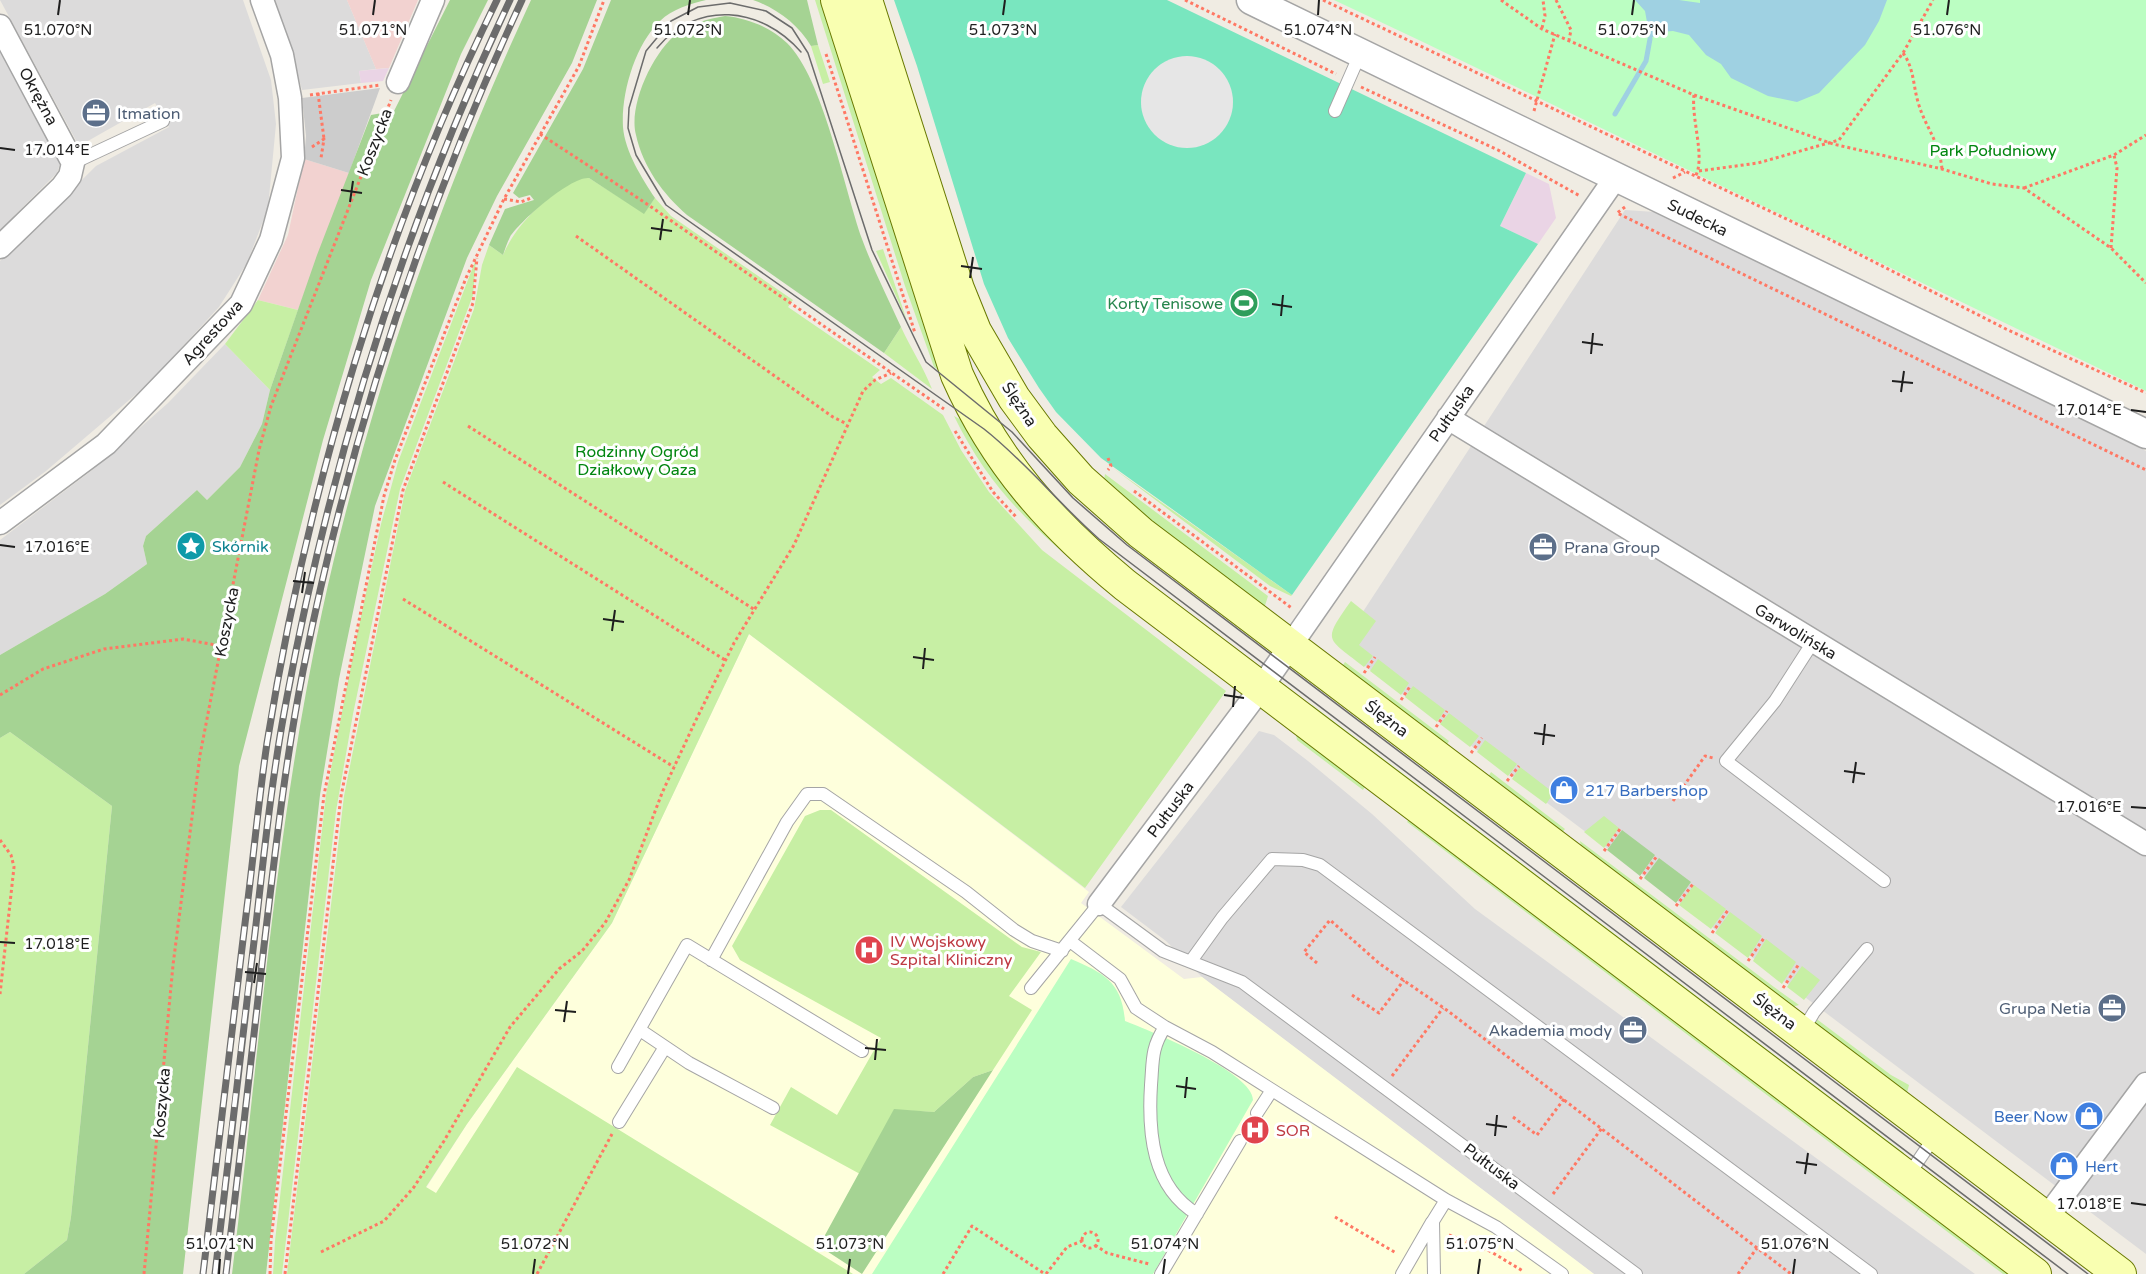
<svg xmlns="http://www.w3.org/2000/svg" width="2146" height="1274" font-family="'Varela Round',sans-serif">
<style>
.residential{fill:#dcdbdb}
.commercial{fill:#f2d2d0}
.industrial{fill:#ead4e5}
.education{fill:#feffdc}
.religious{fill:#ccc}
.grass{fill:#c7efa4}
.forest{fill:#a5d393}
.park{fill:#bbfec2}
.pitch{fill:#79e6bf}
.parking{fill:#e6e6e6}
.water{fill:#9fd1e2}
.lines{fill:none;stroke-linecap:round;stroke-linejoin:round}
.stream{stroke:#9fd1e2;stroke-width:5}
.service-casing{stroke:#a5a5a5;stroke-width:14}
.minor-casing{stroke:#a5a5a5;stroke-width:25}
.tertiary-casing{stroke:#a5a5a5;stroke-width:31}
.secondary-casing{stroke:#697900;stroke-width:34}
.path{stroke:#ff7864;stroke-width:3;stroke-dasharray:3 3;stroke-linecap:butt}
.service{stroke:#fff;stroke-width:12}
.minor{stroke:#fff;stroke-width:22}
.tertiary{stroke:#fff;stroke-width:28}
.secondary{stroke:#f9ffb1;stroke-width:32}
.tram{stroke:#6c6c6c;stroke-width:1.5}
.rail-casing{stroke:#6c6c6c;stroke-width:7}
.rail{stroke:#fff;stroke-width:4.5;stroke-dasharray:14;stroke-linecap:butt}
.ticks{fill:none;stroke:#1e1e1e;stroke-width:2}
.labels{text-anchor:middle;stroke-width:6;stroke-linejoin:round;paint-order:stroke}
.street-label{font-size:16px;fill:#1e1e1e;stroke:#fff}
.service-label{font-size:16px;fill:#4e5e75;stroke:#fff;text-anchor:start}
.park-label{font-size:16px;fill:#028610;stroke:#fff}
.leisure-label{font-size:16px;fill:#27864d;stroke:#fff;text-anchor:end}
.culture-label{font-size:16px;fill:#0d838f;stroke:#fff;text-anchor:start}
.shop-label{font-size:16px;fill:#366cbe;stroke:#fff;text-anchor:start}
.health-label{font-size:16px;fill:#be3a42;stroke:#fff;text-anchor:start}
.ticks-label{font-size:15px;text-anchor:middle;fill:#1e1e1e;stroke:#fff;stroke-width:6;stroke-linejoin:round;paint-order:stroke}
</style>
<rect width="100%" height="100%" fill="#f0ece3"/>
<path class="residential" d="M0 0H243L271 80 276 124 268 208 247 263 219 307 148 384 46 471 0 505V261L96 166 169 127 155 103 79 146Z
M272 0H347L376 69 359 71 361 83 302 90 291 49Z
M0 51 60 164 57 173 0 230Z
M1625 210 1655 212 2146 451V1254L1340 647Z
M225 344 270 390 262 424 240 467 207 500 197 490 146 536 143 546 147 564 105 594 0 655V540L91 471 168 403Z
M1259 731 1274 735 1308 761 1372 814 1475 909 1975 1274H1594L1202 977 1166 941 1121 907Z"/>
<path class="commercial" d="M347 0H418L389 68 376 69Z
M304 159 349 173 298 310 258 300 288 235Z"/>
<path class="industrial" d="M389 68 383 81 361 83 359 71Z
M1526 173 1549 184 1556 218 1538 244 1500 226Z"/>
<path class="education" d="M749 634 1089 892 1081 903 1184 979 1202 977 1594 1274H371L467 1124 612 923Z"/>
<path class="religious" d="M380 88 349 173 304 159 306 136 302 98Z"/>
<path class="grass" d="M815 0H824L944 374 934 367 905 286Z
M818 45 830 82 823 84 811 46Z
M582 177 589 178 644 213 655 198 671 216 793 300 788 307 880 370 872 377 881 384 891 378 943 415 961 450 989 492 1042 550 1226 691 1085 888 749 634 612 923 467 1124 426 1187 436 1193 517 1067 853 1274H287L344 796 405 491 474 309 482 265 489 245 503 255C517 222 550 193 582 177Z
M883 249 907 321 876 251Z
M476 259 473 295 400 489 353 714 336 811 282 1274H273L275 1241 326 795 357 635 381 524 398 462Z
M258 300 298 310 270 390 225 344Z
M901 327C911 349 923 366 932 389L884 353Z
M954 416 967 423 1093 578C1032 527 989 488 954 416Z
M1113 468 1292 595 1291 596 1270 586Z
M1105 474 1268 596 1264 609 1177 544 1104 480Z
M1351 601 1376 621 1359 645 1373 656 1364 667C1327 637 1321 643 1351 601Z
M1378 659 1409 683 1401 695 1370 671Z
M1345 662 1449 741 1445 748 1341 668Z
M1413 686 1445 710 1437 722 1405 697Z
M1312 705 1904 1153 1900 1159 1307 711Z
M1449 713 1479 736 1470 747 1440 724Z
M1295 730 1367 783 1363 790 1297 740Z
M10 732 112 806 71 1217 67 1240 24 1274H0V738Z
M1485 740 1517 764 1508 776 1477 752Z
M1520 767 1554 793 1546 804 1512 779Z
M1491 772 1565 829 1560 835 1487 779Z
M820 810H831L1022 947 1041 952 1009 996 1032 1010 993 1070 973 1077 934 1112 894 1110 860 1174 770 1125 791 1087 837 1115 881 1038 740 960 732 946 805 816Z
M1604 816 1619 828 1604 848 1584 832Z
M1411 817 2014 1274H2003L1407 822Z
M1580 841 1774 987 1799 1005 1792 1007 1581 848Z
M1694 885 1726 909 1711 929 1679 905Z
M1730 912 1762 936 1748 958 1715 933Z
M1766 939 1796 962 1782 984 1753 961Z
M1802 966 1820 980 1804 1000 1787 987Z
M1814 1017 1891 1075 1909 1085 1907 1093 1814 1028Z"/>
<path class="forest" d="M450 0H488L461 54 371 280 323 440 239 766 183 1274H24L67 1240 71 1217 112 806 10 732 0 738V655L105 594 147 564 143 546 146 536 197 490 207 500 240 467 262 424 270 390 317 255 371 115 394 111Z
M531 0H597L572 63 497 196 467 258 375 506 339 679 320 795 266 1274H232C259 1054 275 829 322 612 368 400 440 197 531 0Z
M611 0H706C690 4 672 9 660 21 635 45 621 93 623 127 625 152 642 178 655 198L644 214 589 178C571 176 519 222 510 237 507 243 505 249 503 255L489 245 505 209 534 200 530 195 519 198 513 193 583 69Z
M753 0H807L818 45 811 46C798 24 776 8 753 0Z
M725 16C747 18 770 27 787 43 823 78 844 188 862 239 873 269 888 298 901 327L884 353 687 215C663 194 643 167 636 135 628 106 653 51 678 33 691 23 708 19 725 16Z
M1622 830 1655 855 1640 876 1607 850Z
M1659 858 1691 882 1676 903 1644 878Z
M993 1070 862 1274 819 1246 894 1109 934 1112 973 1077Z"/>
<path class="park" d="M1334 0H2146V391L1423 42Z
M1071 959C1104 973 1122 982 1125 1021 1150 1031 1253 1072 1253 1100L1153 1274H872Z"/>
<path class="pitch" d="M894 0H1167L1526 173 1500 226 1538 244 1292 595 1101 458 1056 412 1039 388 1008 338 984 284 917 66Z"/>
<path class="parking" d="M1141 102a46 46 0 1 1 92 0a46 46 0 1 1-92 0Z"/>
<path class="water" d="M1635 0H1679L1700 3V0H1887L1879 21 1865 45 1819 93 1797 102 1768 96 1731 78 1721 64 1706 55 1689 35 1673 31 1660 32 1650 39 1645 11Z"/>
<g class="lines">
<path class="stream" d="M1615 114 1646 61 1650 39"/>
<g class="service-casing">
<path id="service" d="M1335 111 1360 54
M73 163 163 121
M1813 642 1775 701 1726 761 1884 881
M1070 941 1120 979 1136 1008 1165 1027 1212 1052 1446 1200 1496 1227 1562 1274
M711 960 787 822 807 794H823L966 892 1014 930 1032 941 1062 951
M1191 961 1222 918 1272 859 1303 860 1320 865 1871 1274
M1031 988 1099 904 1163 951 1242 982 1636 1274
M1165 1027C1151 1048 1153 1061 1151 1085 1148 1132 1152 1187 1197 1214
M640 1030 689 1063 773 1108
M1802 1032 1814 1012 1867 949
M618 1067 687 945 862 1051
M1257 1113 1272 1090
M619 1122 665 1047
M1908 1176 1935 1136
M1161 1274 1240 1141
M1402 1274 1432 1222
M1434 1274 1433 1221 1446 1200"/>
</g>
<g class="minor-casing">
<path id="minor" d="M0 26 73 163 70 176 62 187 0 247
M398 82 433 0
M1448 418 2146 844
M0 523 106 444 241 304 271 240 293 158 290 98 282 55 262 0
M1099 904 1261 688 1616 177
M2046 1218 2146 1084"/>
</g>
<g class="tertiary-casing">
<path id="tertiary" d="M1251 0 2146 434"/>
</g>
<g class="secondary-casing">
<path id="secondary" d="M837 0 957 375C996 463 1051 524 1125 585L2035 1274
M866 0 958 289 975 331 1014 398 1042 436 1081 480 1141 533 2120 1274"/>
</g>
<path class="path" d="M1185 0 1336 74
M1323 0 1833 241 2006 329 2146 393
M1501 0 1542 29 1694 95 1833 144 1942 169 1992 184 2024 188 2111 248 2146 283
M1556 0 1571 30 1569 40
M1542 28 1545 16 1543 0
M1903 53C1914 68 1913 85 1918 102 1925 127 1939 140 1942 169
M826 54 915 333
M1361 87 1498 150 1580 196
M318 93 324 139
M310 95 380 85
M1694 95C1691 119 1706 159 1695 177
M1534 111 1555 34
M540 134 644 202 944 409
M312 147 324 139 321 158
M1699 171 1758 163 1839 140 1903 53 1933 0
M1673 178 1685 172
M2024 188 2114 155 2146 135
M504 199 521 202 531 198
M1625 207 1617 213 2146 470
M576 236 833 417 847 424
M2111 248 2117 168 2114 155
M468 426 755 610
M955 431 993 492 1017 518
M1108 458 1111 466 1108 470
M443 482 725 660
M1134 491 1293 609
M403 599 674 767
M1364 673 1375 657
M0 695 43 669 104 649 183 639 221 646
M1401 700 1411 685
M1436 727 1447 711
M1471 753 1482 738
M1507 781 1519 766
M1673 801 1705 756 1713 758
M0 840 11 855 14 867 0 994
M1604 851 1620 829
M1640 879 1657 856
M1676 906 1693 884
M1712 933 1728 910
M1748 961 1764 938
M1317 963 1304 952 1330 920 1380 964 1448 1011 1791 1274
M1783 988 1799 964
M1352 995 1379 1013 1404 980
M1392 1076 1443 1008
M1513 1117 1537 1135 1564 1099
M1553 1194 1602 1128
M1335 1217 1396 1253
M1082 1240a8 8 0 1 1 16 0a8 8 0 1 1-16 0Z
M1449 1235 1488 1250 1523 1271
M1095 1245 1107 1253 1149 1264
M321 1252 384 1221 414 1187 444 1141 510 1027 559 969 582 951 605 923 629 880 662 793 695 722 734 643 794 545 863 391 875 380 891 373
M144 1274 173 965 200 755 259 450 271 406 391 100
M270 1274 271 1240 324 795 384 496 395 460 466 278 504 199 579 66 604 0
M285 1274 341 796 403 490 473 303 477 258
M537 1274 612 1134
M943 1274 972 1226 1045 1274
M1046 1274 1067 1247 1082 1241
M1738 1274 1757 1248"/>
<use href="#service" class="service"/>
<use href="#minor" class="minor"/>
<use href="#tertiary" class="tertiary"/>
<use href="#secondary" class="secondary"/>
<path class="tram" d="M657 48C697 0 761 6 801 52
M2068 1274 1099 539C1059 504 1026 462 984 429L666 205 636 155 628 128 629 108 646 51 671 21 698 7 730 3 766 11 792 28 808 53 872 250 926 362 1012 432 1073 498 1127 545 2088 1274"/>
<g class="rail-casing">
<path id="rail" d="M203 1274C218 1151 232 1029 247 907 254 852 259 797 267 743 308 488 383 232 497 0
M215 1274C228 1160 241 1046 255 933 264 854 272 775 287 697 332 456 405 222 510 0
M226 1274C239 1165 252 1055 264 946 275 854 285 762 303 671 349 438 422 215 522 0"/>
</g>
<use href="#rail" class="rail"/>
</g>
<path class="ticks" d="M58 15 60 0M373 15 375 0M688 15 690 0M1003 15 1005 0M1318 15 1319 0M1632 15 1634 0M1947 15 1949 0M0 148 15 150M341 190 362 193M350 202 353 181M651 228 672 231M660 240 663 219M961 266 982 269M970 278 973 257M1272 304 1292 307M1281 316 1283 295M1582 342 1603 345M1591 354 1593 333M1892 381 1913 383M1901 392 1904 371M2131 410 2146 412M0 545 15 547M293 581 314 583M302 593 305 572M603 619 624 622M612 631 615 610M913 657 934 660M923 669 925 648M1224 695 1244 698M1233 707 1235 686M1534 733 1555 736M1543 745 1545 724M1844 771 1865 774M1853 783 1856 762M2131 807 2146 808M0 942 15 943M245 972 266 974M254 983 257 963M555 1010 576 1012M564 1022 567 1001M865 1048 886 1050M875 1060 877 1039M1176 1086 1196 1089M1185 1098 1187 1077M1486 1124 1507 1127M1495 1136 1497 1115M1796 1162 1817 1165M1805 1174 1808 1153M2131 1203 2146 1205M219 1274 220 1259M533 1274 535 1259M848 1274 850 1259M1163 1274 1165 1259M1478 1274 1480 1259M1793 1274 1795 1259"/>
<defs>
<g id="office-disc" transform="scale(1.5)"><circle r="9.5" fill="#5c6f8a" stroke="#fff"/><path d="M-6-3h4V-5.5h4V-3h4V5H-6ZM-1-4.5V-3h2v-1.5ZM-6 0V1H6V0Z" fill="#fff"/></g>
<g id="stadium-disc" transform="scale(1.5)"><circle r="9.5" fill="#2e9e5b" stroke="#fff"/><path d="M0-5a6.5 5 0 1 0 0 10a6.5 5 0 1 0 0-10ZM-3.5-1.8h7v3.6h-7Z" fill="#fff"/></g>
<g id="sight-disc" transform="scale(1.5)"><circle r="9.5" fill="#0f9aa8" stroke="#fff"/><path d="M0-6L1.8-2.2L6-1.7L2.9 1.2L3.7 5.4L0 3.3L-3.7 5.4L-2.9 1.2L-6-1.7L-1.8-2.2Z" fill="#fff"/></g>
<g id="shop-disc" transform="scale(1.5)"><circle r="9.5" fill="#3f7fe0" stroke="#fff"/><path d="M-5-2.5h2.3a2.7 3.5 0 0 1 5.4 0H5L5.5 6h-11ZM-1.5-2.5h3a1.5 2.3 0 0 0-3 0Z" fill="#fff"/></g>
<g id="hospital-disc" transform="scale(1.5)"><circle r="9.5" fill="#e0444e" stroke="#fff"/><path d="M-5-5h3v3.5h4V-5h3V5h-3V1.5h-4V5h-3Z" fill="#fff"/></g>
</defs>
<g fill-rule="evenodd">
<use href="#office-disc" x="96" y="113"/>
<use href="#stadium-disc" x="1244" y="303"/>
<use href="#sight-disc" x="191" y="546"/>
<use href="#office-disc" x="1543" y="547"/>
<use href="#shop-disc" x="1564" y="790"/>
<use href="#hospital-disc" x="869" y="950"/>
<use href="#office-disc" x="2112" y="1008"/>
<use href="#office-disc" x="1633" y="1030"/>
<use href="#shop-disc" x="2089" y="1116"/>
<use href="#hospital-disc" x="1255" y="1130"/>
<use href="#shop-disc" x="2064" y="1166"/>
</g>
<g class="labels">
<g class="street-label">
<text transform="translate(39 96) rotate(61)" y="6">Okrężna</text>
<text transform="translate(374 142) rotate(-69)" y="6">Koszycka</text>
<text transform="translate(1698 217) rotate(26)" y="6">Sudecka</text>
<text transform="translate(212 332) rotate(-48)" y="6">Agrestowa</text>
<text transform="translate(1020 404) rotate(56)" y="6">Ślężna</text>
<text transform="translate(1451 413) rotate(-55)" y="6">Pułtuska</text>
<text transform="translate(226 622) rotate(-79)" y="6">Koszycka</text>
<text transform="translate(1796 631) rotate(31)" y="6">Garwolińska</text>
<text transform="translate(1387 718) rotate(37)" y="6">Ślężna</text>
<text transform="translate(1170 809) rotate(-53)" y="6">Pułtuska</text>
<text transform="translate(1775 1011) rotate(37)" y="6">Ślężna</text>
<text transform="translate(161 1103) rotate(-85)" y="6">Koszycka</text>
<text transform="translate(1492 1166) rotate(37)" y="6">Pułtuska</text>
</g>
<g class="service-label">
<text x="117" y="119">Itmation</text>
<text x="1564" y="553">Prana Group</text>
<text x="2091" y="1014" text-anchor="end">Grupa Netia</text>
<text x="1612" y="1036" text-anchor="end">Akademia mody</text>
</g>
<g class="park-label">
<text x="1993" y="156">Park Południowy</text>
<text x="637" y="457">Rodzinny Ogród<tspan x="637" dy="18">Działkowy Oaza</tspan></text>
</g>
<g class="leisure-label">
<text x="1223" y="309">Korty Tenisowe</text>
</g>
<g class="culture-label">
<text x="212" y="552">Skórnik</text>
</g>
<g class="shop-label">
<text x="1585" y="796">217 Barbershop</text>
<text x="2068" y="1122" text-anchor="end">Beer Now</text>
<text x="2085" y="1172">Hert</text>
</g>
<g class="health-label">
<text x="890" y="947">IV Wojskowy<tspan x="890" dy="18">Szpital Kliniczny</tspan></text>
<text x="1276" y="1136">SOR</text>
</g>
</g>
<g class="ticks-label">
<text x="58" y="35">51.070°N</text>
<text x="373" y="35">51.071°N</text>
<text x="688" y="35">51.072°N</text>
<text x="1003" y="35">51.073°N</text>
<text x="1318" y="35">51.074°N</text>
<text x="1632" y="35">51.075°N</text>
<text x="1947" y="35">51.076°N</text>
<text x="57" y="155">17.014°E</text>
<text x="2089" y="415">17.014°E</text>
<text x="57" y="552">17.016°E</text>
<text x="2089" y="812">17.016°E</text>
<text x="57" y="949">17.018°E</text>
<text x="2089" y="1209">17.018°E</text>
<text x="220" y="1249">51.071°N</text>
<text x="535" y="1249">51.072°N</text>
<text x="850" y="1249">51.073°N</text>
<text x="1165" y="1249">51.074°N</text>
<text x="1480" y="1249">51.075°N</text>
<text x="1795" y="1249">51.076°N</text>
</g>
</svg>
